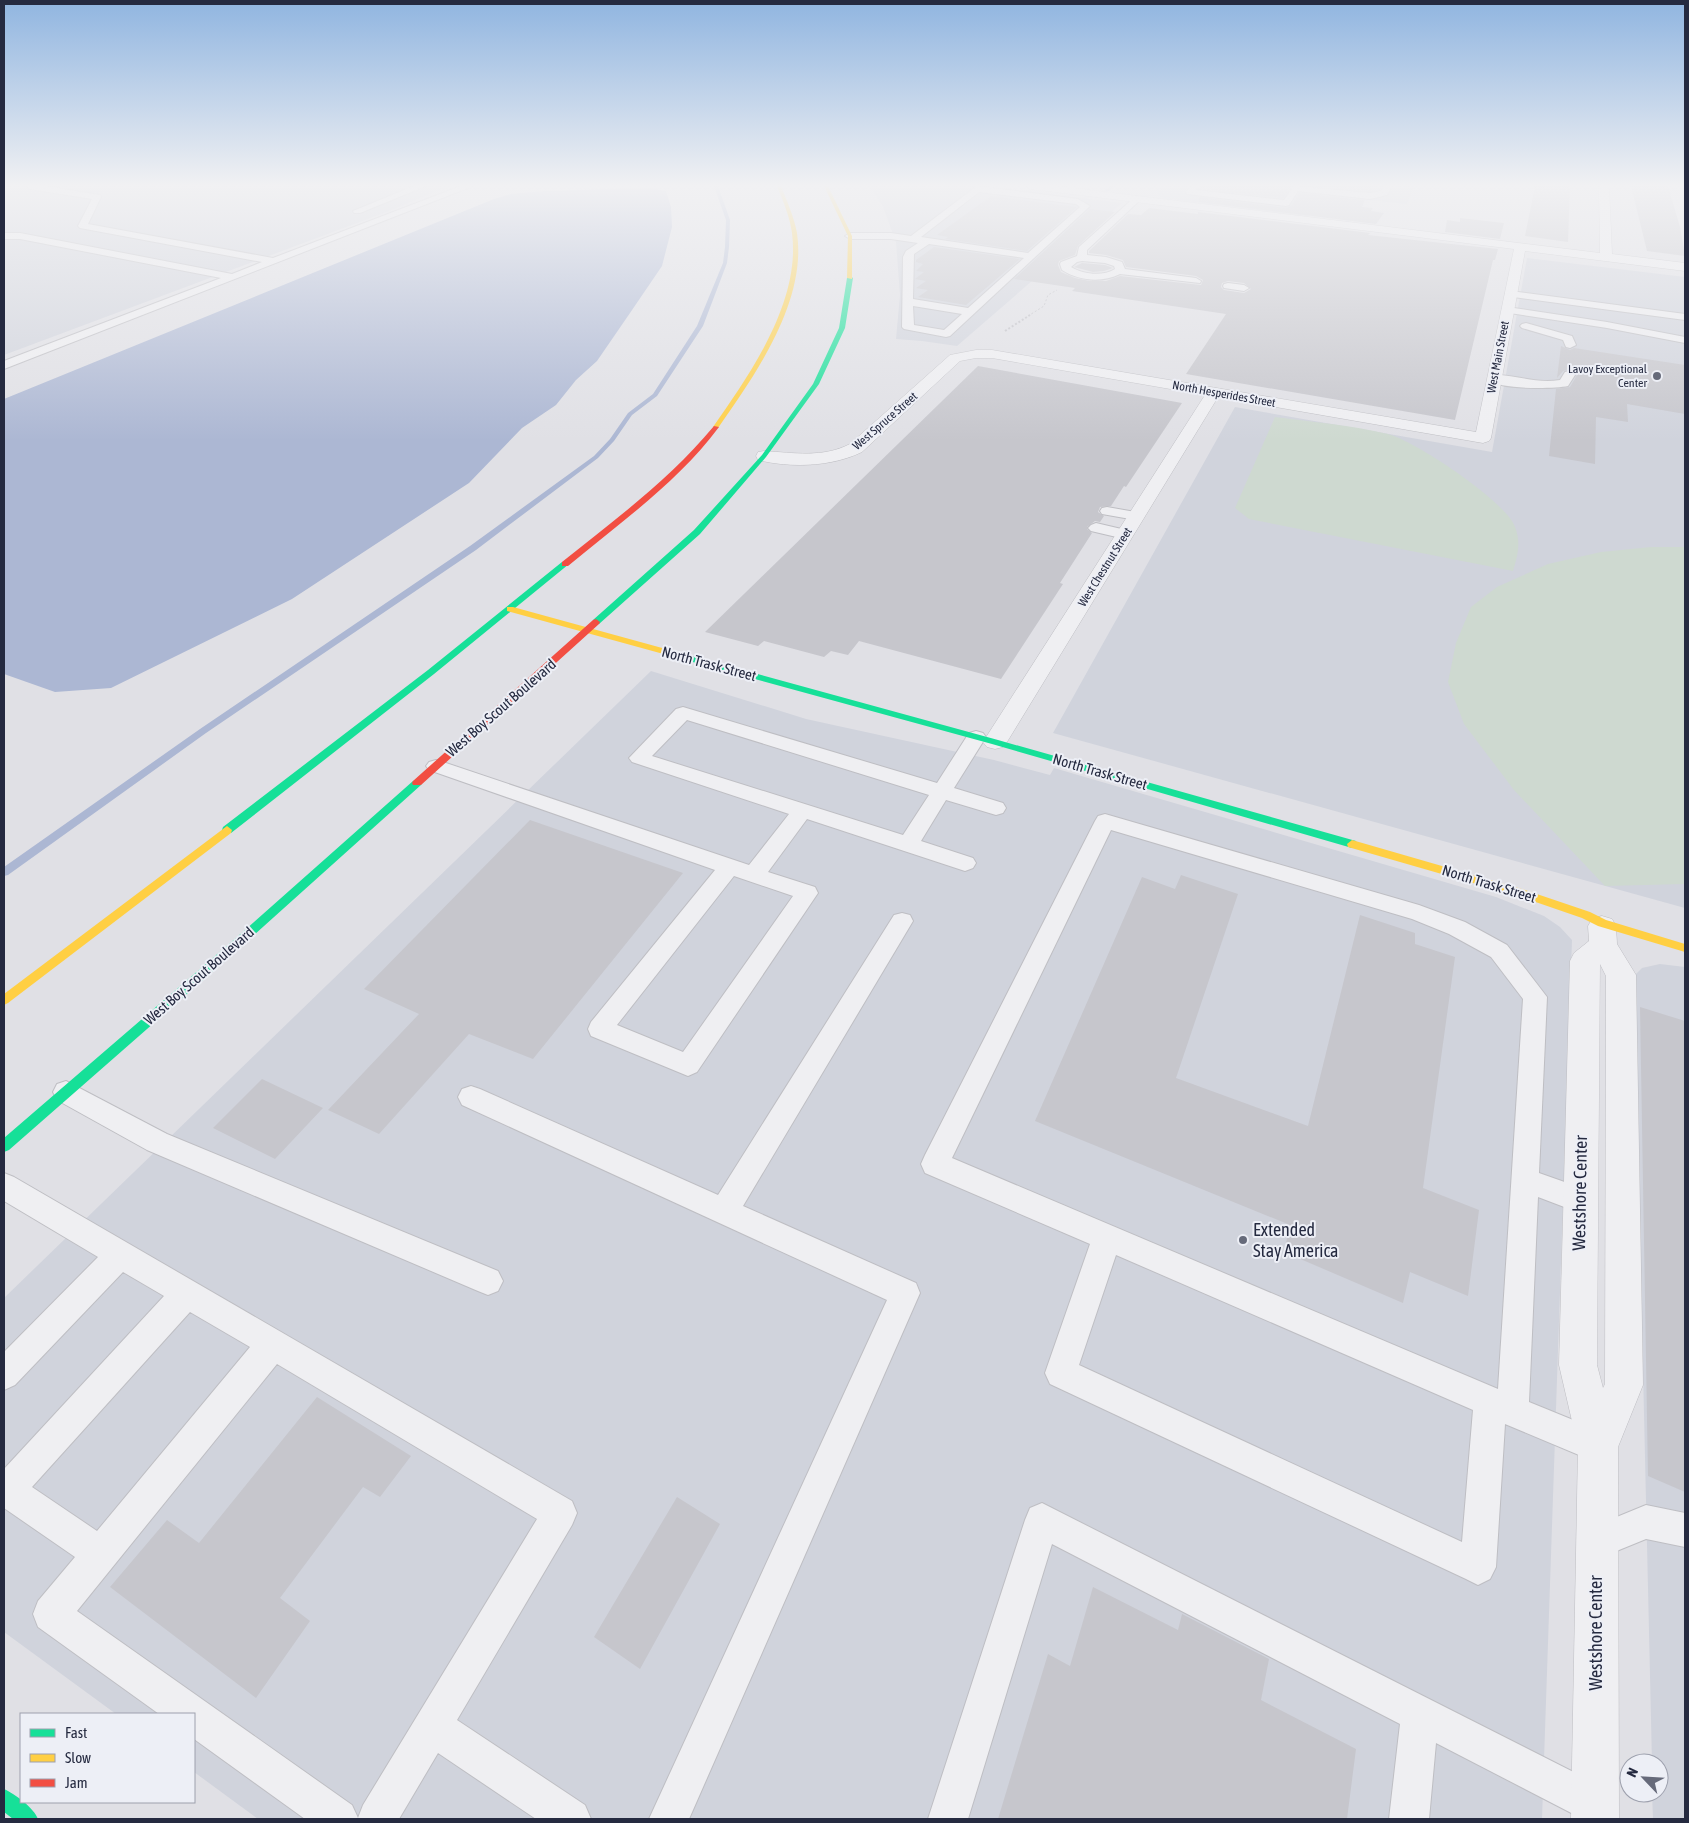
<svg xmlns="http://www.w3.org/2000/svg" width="1689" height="1823" font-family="'Asap Condensed',sans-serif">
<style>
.built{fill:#d0d3dc}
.green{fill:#ced9d0}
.water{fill:#acb7d3}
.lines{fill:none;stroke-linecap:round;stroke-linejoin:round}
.stream{fill:#acb7d3;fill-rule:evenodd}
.building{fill:#c6c6cc;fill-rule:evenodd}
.lane-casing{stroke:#bebec3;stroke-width:2}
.street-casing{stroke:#bebec3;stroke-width:1}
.path-far1{stroke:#bfbfc5;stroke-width:1;stroke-dasharray:2 2;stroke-linecap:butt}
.path{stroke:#bfbfc5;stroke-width:2;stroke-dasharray:2 2;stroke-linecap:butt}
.lane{fill:#efeff2;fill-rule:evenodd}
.street{fill:#efeff2;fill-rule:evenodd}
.fast{fill:#16e098;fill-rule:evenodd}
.slow{fill:#ffcf43;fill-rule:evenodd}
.jam{fill:#f24e42;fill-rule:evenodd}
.poi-dot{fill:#666a7a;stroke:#edeff6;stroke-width:2}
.labels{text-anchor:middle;stroke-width:4;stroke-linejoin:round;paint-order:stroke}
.far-street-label{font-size:12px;fill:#252a40;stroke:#edeff6}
.far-poi-label{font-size:12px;fill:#252a40;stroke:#edeff6;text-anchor:end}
.street-label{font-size:15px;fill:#252a40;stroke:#edeff6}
.near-street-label{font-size:18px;fill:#252a40;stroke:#edeff6}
.near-poi-label{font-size:18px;fill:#252a40;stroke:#edeff6;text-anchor:start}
</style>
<rect width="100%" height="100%" fill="#e0e0e5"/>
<path class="built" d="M4 186H448L389 211 4 355Z
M870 186H983L1122 203 957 346 922 341 896 339 900 295 896 242 883 207Z
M1164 186H1414L1407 204 1321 195 1307 216 1163 198 1159 196 1158 192Z
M1527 258 1685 277V908L1053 733 1235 407 1492 452Z
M651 671 806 719 994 760 1050 775 1054 768 1496 897 1544 916 1560 927 1572 940 1542 1819H258L194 1772V1714H116L4 1632V1298Z
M1660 964 1685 967V1819H1653L1652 1793H1659V1763H1652L1634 976 1642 968Z"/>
<path class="green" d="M1275 417C1312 422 1351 425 1388 434 1415 441 1506 501 1515 527 1521 542 1518 555 1513 571L1249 519 1235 508Z
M1651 547H1685V884L1605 886 1514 790 1464 724 1448 682 1456 643 1471 607 1497 587 1548 564 1601 552Z"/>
<path class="water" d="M650 188 666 191 671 207 672 227 662 266 630 313 597 361 576 380 556 405 522 428 469 483 292 599 111 688 55 692 4 674V399L494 199 511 194 544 191Z"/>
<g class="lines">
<path class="stream" d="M714 186H718L730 220 729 247 727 263 703 326 657 396 632 415 614 441 598 458 476 550 206 733 8 875 4 876V867L200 729 470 546 594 456 610 439 628 413 653 394 697 326 723 263 725 247 726 220Z
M1109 186H1114L1109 191H1105Z"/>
</g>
<path class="building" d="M1201 186H1292L1283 198 1200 189Z
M1314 186H1373L1370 191Z
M1535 186H1570L1568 242 1525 236Z
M1631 186H1668L1680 227 1685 256 1647 251Z
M1299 193 1365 200 1362 207 1373 208 1371 211 1384 213 1376 224 1199 202V197L1286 208 1291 206Z
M991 196 1077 207 1027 251 945 239 948 237 937 235Z
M1149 208 1198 214V212L1370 233 1368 235 1498 249 1495 260H1493L1455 420 1186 374 1226 314 1072 291 1075 288 1014 279 1090 209 1115 212 1078 246 1075 255 1059 261 1058 265 1061 272 1075 278 1090 281H1106L1120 276 1201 285 1203 280 1196 276 1126 267 1123 260 1106 255 1089 253V251L1128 214 1141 215ZM1228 281 1244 283 1251 289 1244 293 1224 290 1221 287 1222 283Z
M1460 218 1504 223 1500 239 1445 232 1447 220 1460 222Z
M934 247 1020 259 966 305 918 297 928 290 916 288 926 281 915 279 924 272 916 271 923 264 916 262V260Z
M1082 263 1105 265 1113 268 1104 271 1093 272 1074 267Z
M1561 346 1570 350 1574 348 1685 365V414L1627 404 1628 422 1596 417 1595 464 1549 456 1556 389 1570 387 1577 375 1569 369 1563 371 1557 378Z
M978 366 1182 403 1126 487 1124 486 1111 506 1100 507 1098 512 1104 516 1100 522 1095 521 1087 527V529L1092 533 1060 583 1063 584 1001 679 859 641 848 655 831 651 824 657 764 641 758 646 705 632Z
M530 820 683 873 533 1059 469 1034 379 1134 328 1110 419 1014 364 989Z
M1181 875 1238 894 1176 1078 1308 1126 1360 915 1415 933V944L1455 957 1423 1188 1479 1210 1468 1296 1410 1272 1403 1303 1284 1252 1290 1225 1035 1121 1142 877 1175 889Z
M1640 1007 1685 1021V1492L1648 1476Z
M262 1079 323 1108 275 1159 213 1128Z
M317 1397 411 1456 380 1497 363 1487 280 1598 310 1621 256 1698 110 1587 167 1520 199 1543Z
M677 1497 720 1524 640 1669 594 1637Z
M1093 1587 1178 1630 1182 1614 1269 1659 1261 1700 1356 1749 1347 1819H998L1048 1654 1070 1666Z"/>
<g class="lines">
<g class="lane-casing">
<path id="lane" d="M26 186H45L100 195 101 197 88 224 273 258 461 186H473L4 369V361L221 278 20 239H4V233H20L232 274 262 262 80 228 78 226 92 199 30 189Z
M414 186H426L360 213H354L353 211Z
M977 186 1078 199 1090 206 950 336 946 337 904 329 902 327 903 257 906 251 918 243 891 239H850L845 236 850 233H891L911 236ZM979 192 1076 204 1080 207 1028 253 921 237ZM929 244 1024 258 968 308 913 299 914 254ZM913 306 962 314 944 330 914 325Z
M1191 186H1199L1196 190 1284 200 1294 186 1370 193 1381 191 1384 186H1392L1387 195 1370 199 1298 191 1289 205 1286 206 1187 194 1186 192Z
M1136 196 1140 199 1139 201 1087 250V255L1106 257 1122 262 1125 269 1196 278 1201 281 1200 283 1120 274C1102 283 1079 281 1062 270L1060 264 1061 262 1077 256 1079 247ZM1082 261 1105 263 1114 266 1115 269C1102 277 1083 274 1071 267L1077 262Z
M1228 283 1244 285 1249 288 1244 291 1224 288 1223 286 1224 284Z
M1510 291 1685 314V320L1506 296 1505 294Z
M1507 307 1607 322 1685 337V343L1607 328 1503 312 1502 310 1503 308Z
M1526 323 1572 336 1576 345 1570 348 1566 347 1563 340 1522 328 1520 326 1522 324Z
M1569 371 1575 375 1568 386C1553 389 1498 390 1488 379 1491 376 1490 376 1495 375 1517 375 1537 384 1560 380L1565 372Z
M1107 507 1141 513 1143 516 1141 519 1136 520 1102 514 1100 511 1102 508Z
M1096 523 1130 531 1133 534 1130 537 1125 539 1091 531 1088 528 1091 525Z
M683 707 937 783 969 733 976 731 983 733 986 737 954 788 1003 803 1006 808 1003 813 996 815 946 800 921 841 973 858 976 863 973 868 965 871 807 819 768 872 815 887 818 893 697 1072 688 1076 591 1036 588 1029 591 1022 715 870 429 770 426 766 429 762 436 760 443 762 749 865 789 814 632 762 629 758 676 709ZM687 720 929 795 903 835 652 756ZM734 876 793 896 683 1052 617 1025Z
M1105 814 1419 905 1465 922 1507 945 1547 997 1539 1173 1590 1191 1594 1200 1590 1209 1580 1213 1538 1197 1529 1402 1610 1435 1614 1447 1610 1459 1598 1463 1505 1424 1496 1567 1490 1579 1478 1585 1466 1579 1050 1384 1045 1373 1090 1244 925 1173 921 1164 925 1155 1095 821 1098 816ZM1111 830 1412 919 1449 934 1491 957 1523 999 1498 1389 952 1158ZM1116 1255 1473 1410 1462 1542 1079 1365Z
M902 913 910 915 913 921 743 1206 916 1283 920 1293 689 1819H649L887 1300 462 1105 458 1097 462 1089 471 1086 480 1089 718 1195 894 915Z
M66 1081 167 1134 498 1271 503 1281 498 1291 488 1295 478 1291 147 1150 57 1100 53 1092 57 1084Z
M4 1173 14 1177 572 1501 577 1513 572 1525 457 1720 585 1805 591 1819H536L438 1753 399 1819H305L194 1739V1714H159L38 1627 33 1614 38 1601 75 1557 4 1508V1469L164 1296 123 1272 15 1385 4 1390V1352L98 1257 4 1201ZM190 1312 250 1347 97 1531 32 1487ZM277 1364 537 1519 363 1805 358 1818 352 1805 77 1611Z
M1042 1503 1609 1790 1615 1804 1609 1818H1581L1436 1743 1429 1819H1389L1400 1724 1052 1544 968 1819H928L1025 1520 1030 1508Z
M1646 1505 1685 1513V1547L1646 1539 1597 1559 1585 1554 1580 1542 1585 1530Z"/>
</g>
<g class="street-casing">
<path id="street" d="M1026 186H1056L1600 253 1599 186H1609L1612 254 1685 263V271L1525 251 1491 438 1489 441 1483 443 1218 397 1007 742 1003 747 995 749 987 747 983 742 1205 395 992 358H976L960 361 862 452C831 467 791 468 758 460L756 456 758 452 764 451C794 453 823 458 850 444L950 355 976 350H992L1476 432 1514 249 1031 189Z
M1602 916 1612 919 1616 926 1617 944 1636 975 1643 1385 1618 1447 1619 1819H1571L1578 1447 1559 1365 1570 961 1574 953 1589 941 1588 926 1592 919ZM1600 964 1606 976 1605 1384 1603 1388 1597 1365Z"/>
</g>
<path class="path-far1" d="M1028 316 1044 306 1048 295 1057 290"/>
<path class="path" d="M1005 331 1030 315"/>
<use href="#lane" class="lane"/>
<use href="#street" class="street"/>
<path class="fast" d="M850 276 853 278 845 328 819 384 766 457 700 534 599 624H593V620L694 530 762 455 813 384 839 328 847 278Z
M562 562 569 564 434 674 231 833H223L222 830 223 827 428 670Z
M681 653 998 740 1356 841 1357 844 1352 848 992 744 678 658V654Z
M417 780 421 781 422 783 421 785 244 944 9 1150 4 1152V1138L236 938 413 781Z
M4 1789C15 1794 34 1808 38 1819H13L4 1812Z"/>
<path class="slow" d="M777 186H781C787 201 794 217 797 233 807 302 755 375 718 428H714L713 427C750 374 801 302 792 233 790 217 783 201 777 186Z
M824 186H828L852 236V279L847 278 848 236Z
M507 607H513L684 654 685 656 684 658H678L507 611Z
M227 826 232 830 231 833 8 1003 4 1005V994Z
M1352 840 1525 890 1590 912 1606 920 1685 944V952L1598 926 1582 918 1518 896 1348 847 1347 844Z"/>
<path class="jam" d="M714 426 719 427C678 482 621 522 568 566H562V562C616 519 670 479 714 426Z
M596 619 600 622 599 624 421 785H413L412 783 413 781 593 620Z"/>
</g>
<linearGradient id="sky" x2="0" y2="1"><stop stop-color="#90b5e0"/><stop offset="0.42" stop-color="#f1f1f3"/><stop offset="1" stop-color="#f1f1f3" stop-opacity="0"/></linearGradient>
<rect width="1689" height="441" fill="url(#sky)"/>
<g class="poi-dot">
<circle cx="1657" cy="376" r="5"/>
<circle cx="1243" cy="1240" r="5"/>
</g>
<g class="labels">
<g class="far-street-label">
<text transform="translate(1498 357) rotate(-79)" y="4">West Main Street</text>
<text transform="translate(1224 394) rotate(10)" y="4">North Hesperides Street</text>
<text transform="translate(885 421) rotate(-41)" y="4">West Spruce Street</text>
<text transform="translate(1105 567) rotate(-58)" y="4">West Chestnut Street</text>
</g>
<g class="far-poi-label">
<text x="1647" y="373">Lavoy Exceptional<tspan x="1647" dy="14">Center</tspan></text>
</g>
<g class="street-label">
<text transform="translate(709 664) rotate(15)" y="5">North Trask Street</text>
<text transform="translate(501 708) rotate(-41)" y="5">West Boy Scout Boulevard</text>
<text transform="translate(1100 772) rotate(16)" y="5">North Trask Street</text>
<text transform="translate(1489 884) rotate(17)" y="5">North Trask Street</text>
<text transform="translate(199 976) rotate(-41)" y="5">West Boy Scout Boulevard</text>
</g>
<g class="near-street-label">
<text transform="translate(1580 1193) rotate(-89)" y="6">Westshore Center</text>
<text transform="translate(1596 1633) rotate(-90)" y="6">Westshore Center</text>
</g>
<g class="near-poi-label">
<text x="1253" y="1236">Extended<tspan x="1253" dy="21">Stay America</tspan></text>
</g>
</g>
<rect width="1689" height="1823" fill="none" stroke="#252a40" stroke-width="10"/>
<rect x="20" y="1713" width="175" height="90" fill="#edeff6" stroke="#9da0ad"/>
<rect x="30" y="1729" width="25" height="8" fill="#16e098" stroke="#9da0ad"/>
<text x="65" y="1738" font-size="15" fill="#252a40">Fast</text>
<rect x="30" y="1754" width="25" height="8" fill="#ffcf43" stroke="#9da0ad"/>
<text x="65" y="1763" font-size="15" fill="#252a40">Slow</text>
<rect x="30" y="1779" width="25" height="8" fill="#f24e42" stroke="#9da0ad"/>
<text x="65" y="1788" font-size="15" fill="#252a40">Jam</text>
<g transform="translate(1644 1778) rotate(295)"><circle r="24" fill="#edeff6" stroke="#9da0ad"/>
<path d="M0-4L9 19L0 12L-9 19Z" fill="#666a7a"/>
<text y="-8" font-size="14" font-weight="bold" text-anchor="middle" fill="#252a40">N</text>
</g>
</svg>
